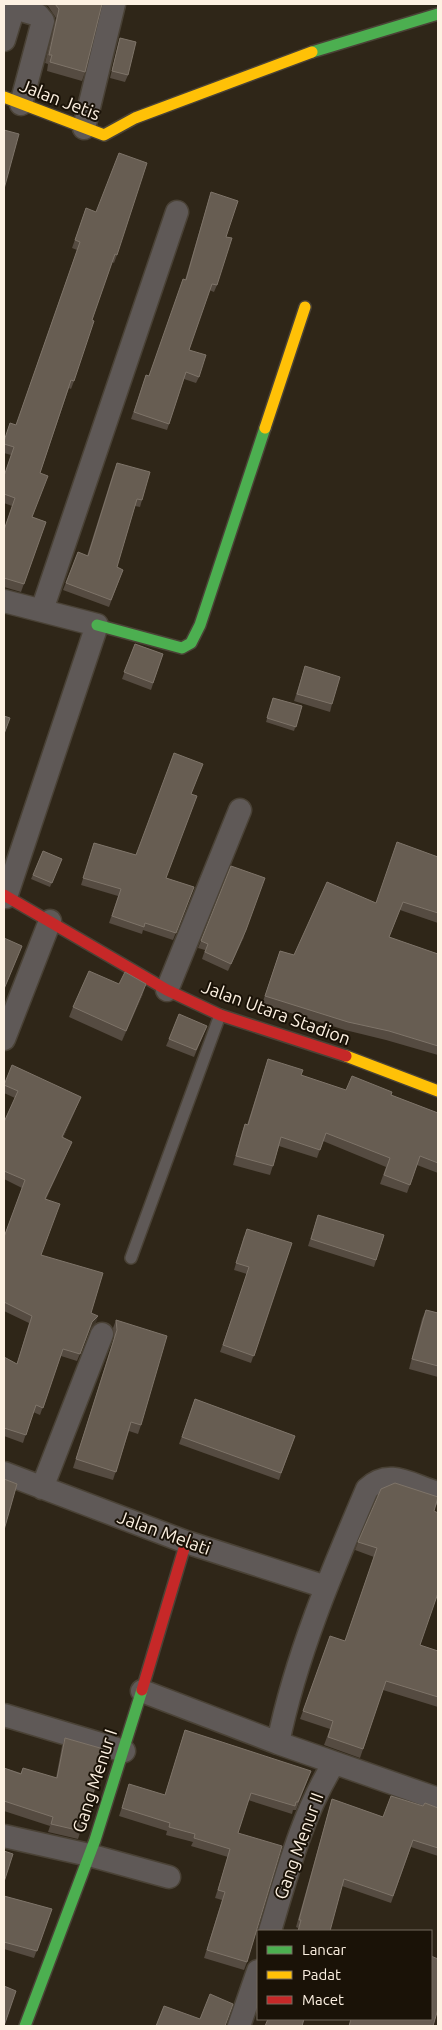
<svg xmlns="http://www.w3.org/2000/svg" width="442" height="2030" font-family="Ubuntu,sans-serif">
<style>
.lines{fill:none;stroke-linecap:round;stroke-linejoin:round}
.lane-casing{stroke:#4a4236;stroke-width:14}
.street-casing{stroke:#4a4236;stroke-width:25}
.fast-casing{stroke:#4a4236;stroke-width:14}
.slow-casing{stroke:#4a4236;stroke-width:14}
.jam-casing{stroke:#4a4236;stroke-width:14}
.lane{stroke:#5f5957;stroke-width:11}
.street{stroke:#5f5957;stroke-width:22}
.fast{stroke:#4caf50;stroke-width:11}
.slow{stroke:#ffc107;stroke-width:11}
.jam{stroke:#c62828;stroke-width:11}
.wall{fill:#554b41}
.shaded-wall{fill:#3e3529}
.building{fill:#675d52;stroke:#7e7469}
.labels{text-anchor:middle;stroke-width:4;stroke-linejoin:round;paint-order:stroke}
.street-label{font-size:18px;fill:#fdf1e2;stroke:#1a1207}
</style>
<rect width="100%" height="100%" fill="#2f2618"/>
<g class="lines">
<g class="lane-casing">
<path id="lane" d="M131 1258 220 1015"/>
</g>
<g class="street-casing">
<path id="street" d="M14 8 38 15 43 21 21 104
M4 40 15 4
M84 128 114 4
M4 601 97 625 6 897
M42 610 177 212
M167 990 240 810
M4 1039 50 921
M4 1473 186 1542 326 1587
M42 1488 102 1334
M142 1691 278 1743 438 1799
M4 1715 124 1751
M278 1743C296 1655 332 1571 367 1489 390 1467 412 1486 438 1493
M4 1836 89 1855 169 1877
M270 1931C287 1874 302 1814 334 1763
M239 2026 258 1971"/>
</g>
<g class="fast-casing">
<path id="fast" d="M312 52 438 14
M97 625 182 648 191 643 200 625 265 428
M25 2026 95 1840 142 1690"/>
</g>
<g class="slow-casing">
<path id="slow" d="M4 97 104 135 135 118 312 52
M265 428 305 307
M346 1056 438 1091"/>
</g>
<g class="jam-casing">
<path id="jam" d="M4 895 167 990 220 1015 346 1056
M142 1690 186 1542"/>
</g>
<use href="#lane" class="lane"/>
<use href="#street" class="street"/>
<use href="#fast" class="fast"/>
<use href="#slow" class="slow"/>
<use href="#jam" class="jam"/>
</g>
<path class="wall" d="M41 4H102L85 72 82 81 47 71 48 64 45 63 56 18 48 6Z
M120 38 128 75 125 82 110 78 118 45Z
M211 192 226 237 217 285 214 292 209 290 189 350 199 377 196 383 184 379 167 430 131 419 146 375 149 376 185 280Z
M86 208 117 255 114 263 112 262 92 320 74 381 71 389 69 388 40 473 32 517 46 522 21 592 4 587V530L12 506 4 503V476L11 455 4 453V441L16 425 77 250 72 248Z
M114 470 142 500 140 507 135 506 117 567 123 570 109 607 63 590 78 552 87 556Z
M135 644 163 654 151 690 122 679Z
M305 666 332 704 330 712 294 701Z
M273 698 302 706 294 731 266 722Z
M191 794 166 878 194 887 173 940 143 930 142 934 109 923 118 896 81 885 94 843 136 855Z
M43 851 62 859 50 887 31 879Z
M438 857V923L400 910 389 937 438 954V1055L386 1040 345 1030 262 1004 280 951 294 955 376 903Z
M231 866 244 937 228 971 202 959 205 950 198 948Z
M119 984 143 994 122 1041 69 1017 73 1007Z
M204 1033 194 1057 166 1046 169 1039Z
M268 1059 301 1075 346 1090 391 1095 438 1113V1173L417 1165 407 1193 380 1184 386 1167 323 1141 317 1158 279 1146 270 1175 233 1165 242 1132 245 1124 247 1125Z
M4 1084 81 1097 63 1138 72 1142 46 1199 41 1255 91 1313 96 1323 90 1329 77 1361 61 1356 40 1415 33 1412 23 1443 4 1436V1357L17 1364 29 1323 4 1311V1237L22 1188 4 1179V1122L15 1098 4 1093Z
M318 1215 384 1235 374 1267 308 1246Z
M244 1236 292 1243 251 1363 220 1352 247 1274 234 1270Z
M426 1310 438 1313V1377L409 1369 422 1319Z
M116 1320 141 1425 138 1434 129 1431 113 1480 73 1468 114 1338 113 1328Z
M195 1399 295 1436 279 1480 179 1444Z
M434 1511 420 1645 438 1651V1707L383 1690 360 1758 324 1745 330 1729 300 1719 330 1636 345 1641 374 1557 355 1550 358 1542Z
M185 1730 308 1779 296 1810H293L292 1814 248 1800 238 1833 247 1962 244 1970 204 1958 222 1900 215 1898 228 1857 191 1846 193 1842 166 1835 167 1831 119 1816 127 1792 165 1795Z
M65 1738 107 1750 78 1839 48 1832 50 1826 4 1811V1768L21 1773 23 1768 56 1778 62 1746Z
M332 1799 383 1817 423 1806 438 1808V1856L411 1847 391 1903 342 1886 298 1928 296 1927Z
M4 1896 52 1909 34 1958 4 1949Z"/>
<path class="shaded-wall" d="M246 930 244 937 228 971 231 964Z
M146 984 143 994 122 1041 126 1031Z
M81 1097 78 1104 60 1145 62 1137Z
M72 1142 69 1149 43 1206 45 1199Z
M98 1316 96 1323 90 1329 77 1361 92 1322Z"/>
<path class="building" d="M55 4H102L85 72 50 62 52 55H49L59 9Z
M120 38 136 42 128 75 112 71Z
M4 130 19 134 4 189Z
M119 153 147 163 117 255 115 254 92 320 94 321 74 381 71 380 40 473 48 476 32 517 46 522 24 584 4 578V530L15 498 4 494V476L14 447 4 444V441L10 423 16 425 80 242 75 240 86 208 96 212Z
M211 192 238 201 226 237 232 238 217 285 212 284 189 350 206 355 199 377 186 372 169 424 134 412 146 375 149 376 183 279 186 280Z
M117 463 150 472 142 500 137 499 117 567 123 570 111 600 66 583 78 552 88 556Z
M135 644 163 654 153 683 124 672Z
M305 666 340 677 332 704 297 694Z
M273 698 302 706 296 727 267 718Z
M4 716 10 718 4 734Z
M174 753 203 764 191 794 197 796 166 878 194 887 176 933 145 923 144 927 112 916 121 889 83 878 94 843 136 855Z
M397 842 438 857V913L403 902 389 937 438 954V1046L389 1031 348 1022 265 996 280 951 294 955 327 882 376 903Z
M43 851 62 859 52 883 33 875Z
M231 866 265 878 246 930 231 964 205 952 208 944 201 941Z
M4 938 22 946 4 989Z
M89 971 119 984 125 972 146 984 126 1031 73 1007Z
M179 1014 207 1026 196 1050 169 1039Z
M268 1059 303 1070 301 1075 346 1090 352 1076 392 1092 391 1095 438 1113V1163L420 1156 410 1185 384 1175 390 1158 326 1133 320 1150 281 1137 273 1166 236 1156 245 1124 248 1125Z
M12 1065 81 1097 62 1137 72 1142 45 1199 60 1204 41 1255 103 1273 91 1313 98 1316 92 1322 80 1354 63 1349 43 1408 36 1405 26 1435 4 1428V1357L17 1364 32 1316 4 1302V1237L25 1180 4 1171V1122L18 1091 4 1085Z
M318 1215 384 1235 376 1260 311 1239Z
M247 1229 292 1243 254 1356 223 1345 249 1267 236 1263Z
M426 1310 438 1313V1366L412 1359Z
M116 1320 167 1336 141 1425 131 1422 116 1472 76 1459 117 1330Z
M195 1399 295 1436 281 1473 182 1437Z
M4 1479 17 1484 4 1530Z
M395 1483 438 1497 434 1511 438 1513V1593L420 1645 438 1651V1697L386 1681 363 1749 328 1737 333 1721 303 1711 330 1636 345 1641 377 1548 358 1542 381 1489Z
M185 1730 311 1771 298 1802H296L295 1806 251 1793 238 1833 282 1846 247 1962 207 1950 225 1892 218 1890 230 1849 194 1838 195 1834 169 1827 170 1823 122 1808 129 1784 165 1795Z
M65 1738 107 1750 81 1831 51 1824 53 1817 4 1801V1768L21 1774 23 1768 57 1778Z
M391 1796 423 1806 425 1803 438 1808V1848L413 1840 393 1896 344 1879 330 1931H298L301 1920H299L332 1799 383 1817Z
M4 1851 13 1854 4 1882Z
M4 1896 52 1909 37 1951 4 1942Z
M431 1956 438 1959V2009L433 2026H349L351 2019H431Z
M4 1986 16 1991 4 2026H5H4Z
M210 1994 233 2004 225 2026H156L164 2006 200 2019Z
M268 2019H304L302 2026H265Z"/>
<g class="labels">
<g class="street-label">
<text transform="translate(60 100) rotate(21)" y="6">Jalan Jetis</text>
<text transform="translate(276 1013) rotate(20)" y="6">Jalan Utara Stadion</text>
<text transform="translate(164 1533) rotate(20)" y="6">Jalan Melati</text>
<text transform="translate(95 1781) rotate(-72)" y="6">Gang Menur I</text>
<text transform="translate(299 1846) rotate(-70)" y="6">Gang Menur II</text>
</g>
</g>
<rect width="442" height="2030" fill="none" stroke="#fdf1e2" stroke-width="10"/>
<rect x="257" y="1930" width="175" height="90" fill="#1a1207" stroke="#756b5f"/>
<rect x="267" y="1946" width="25" height="8" fill="#4caf50" stroke="#756b5f"/>
<text x="302" y="1955" font-size="15" fill="#fdf1e2">Lancar</text>
<rect x="267" y="1971" width="25" height="8" fill="#ffc107" stroke="#756b5f"/>
<text x="302" y="1980" font-size="15" fill="#fdf1e2">Padat</text>
<rect x="267" y="1996" width="25" height="8" fill="#c62828" stroke="#756b5f"/>
<text x="302" y="2005" font-size="15" fill="#fdf1e2">Macet</text>
</svg>
